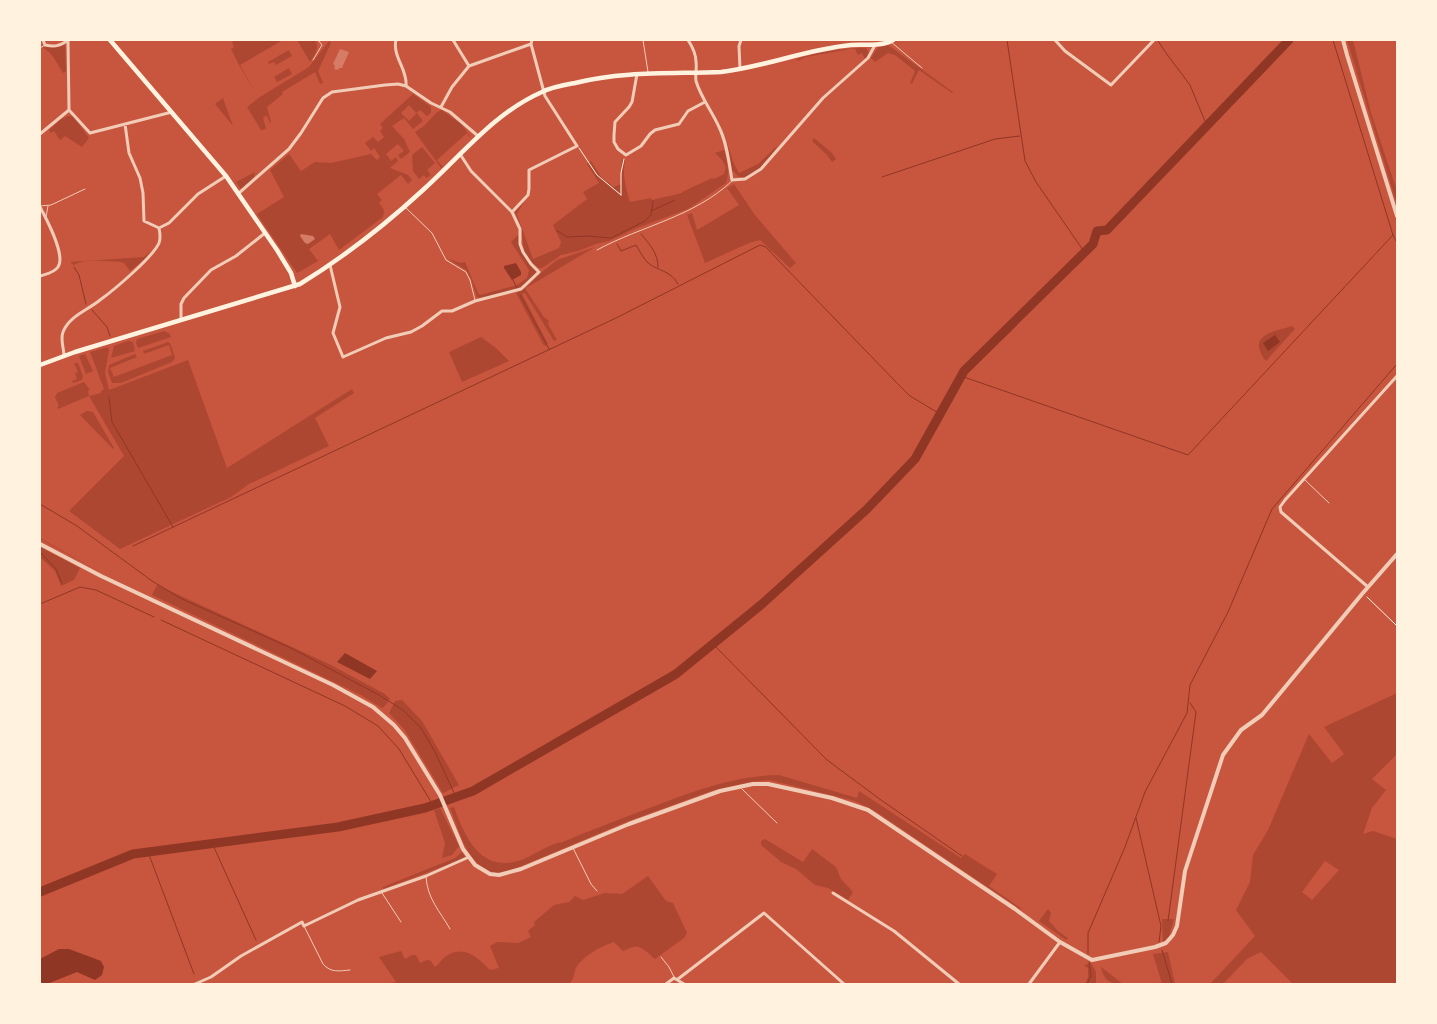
<svg xmlns="http://www.w3.org/2000/svg" width="1437" height="1024" font-family="Montserrat,sans-serif">
<style>
.green{fill:#ae4732;fill-rule:evenodd}
.water{fill:#8f3625}
.lines{fill:none;stroke-linecap:round;stroke-linejoin:round}
.stream{stroke:#8f3625;stroke-width:1}
.river{stroke:#8f3625;stroke-width:9}
.building{fill:#d67c66}
.path{stroke:#fff3e0;stroke-width:1}
.service{stroke:#f1ccb7;stroke-width:1}
.minor{stroke:#f1ccb7;stroke-width:3}
.tertiary{stroke:#f1ccb7;stroke-width:4}
.secondary{stroke:#fff3e0;stroke-width:4.5}
</style>
<rect width="100%" height="100%" fill="#c8553d"/>
<path class="green" d="M235 40H283L240 65 256 94 239 65 231 49 234 47 232 42Z
M297 40H315C320 48 315 55 310 62Z
M1347 40H1353L1371 113 1397 191V205Z
M329 41 331 43 318 71 323 83 320 84 315 72 282 92 283 94 267 107 271 122 270 123 267 116 263 117 266 129 261 130 247 107 260 97 309 67Z
M65 45 66 71 63 73C58 66 52 51 43 48L46 46 54 48Z
M888 45 953 92 952 93 919 70 912 84 910 83 915 71 895 55 888 53 875 62 871 58 878 47Z
M866 48 869 53 865 59 862 53 858 55 855 49H850L806 57 797 61V59C819 52 842 48 866 48Z
M289 50 292 56 276 65 274 62 269 64 268 62Z
M289 68 292 74 277 82 274 77Z
M413 94 431 107V113L427 116 420 110 416 113 409 105 401 113 409 121 417 113 423 121 413 129 404 118 392 126 404 139 410 152 401 159 398 155 404 151 398 144 386 154 391 161 396 157 398 161 390 168 408 175 412 180 408 184 401 175 377 194 382 200 379 203 384 210 383 217 339 250 330 234 309 249 318 261 297 273 257 214 284 197 270 170 289 154 301 171 315 162 331 163 371 154 377 160 380 157 374 148 371 151 365 143 373 137 378 142 384 137 380 131 383 128 380 124Z
M223 98 233 126 215 104Z
M442 110 462 125 470 136V138L467 133 437 160 443 167 441 168 415 132 424 126 437 112Z
M68 116H73L89 138 82 147 65 136 60 140 54 131 51 133 49 130 60 120Z
M814 138 832 153 836 159 832 162 827 155 812 141Z
M727 143 734 164 739 173 758 164 777 146C771 160 754 178 739 177L732 170Z
M422 147 435 163 427 170 431 175 426 178 424 175 419 179 413 171 412 155Z
M724 150C727 161 730 173 726 183L688 209 637 228 609 241 596 244 578 251 561 255 542 268H539C519 253 525 248 521 228 520 223 517 217 515 212L524 202 517 214 533 259 559 248 561 242 553 225 587 199 583 192 599 183 587 164 591 161 602 178 614 187 621 184 622 159 625 160C622 175 626 188 630 202L651 198 652 200 682 193V192L712 178 714 179 724 174 726 167 722 160 715 153Z
M255 172 254 177 241 189 236 182Z
M734 184 755 215 796 263 790 268 760 240 749 243 705 263 687 215 692 213 697 230 739 205 727 188Z
M518 235 519 236C518 251 527 260 536 272 524 292 500 294 479 298L477 297 471 279 466 270 448 259 461 263 465 262 478 293 480 295 517 285 527 278 529 270 511 242Z
M595 247 526 288V290L544 317 549 321 548 324 557 340 554 341 525 293 522 294 548 344 544 346 516 293 526 288 542 272 557 260Z
M150 252 146 258 130 271 124 263 121 262C108 262 85 258 74 265L70 262 144 257Z
M1292 326 1295 329 1266 361C1246 335 1273 332 1292 326Z
M164 331 170 334 171 337 138 348 136 343 137 339Z
M481 337 496 348 509 361 462 382 449 352Z
M128 341 133 342 135 351 111 358 114 346Z
M168 342 170 343 175 358 172 362 121 383H112L108 372 109 365 135 354 137 357 110 368 114 377 172 355 169 345 144 354 143 351Z
M108 347 109 350 105 373 109 390 188 360 227 468 352 389 354 393 315 418 329 446 249 484 231 497 120 549 69 511 124 456 89 396 58 409 57 407 59 406 55 397 57 393 84 382 90 390 88 391 89 396 101 393V391L104 389 90 352Z
M85 354 93 371 86 374 79 356Z
M74 363H78L83 376 82 380 73 383 72 381 77 379 75 373 78 372Z
M87 411 93 412 114 448 113 449 80 415Z
M40 538 100 572 40 539Z
M40 547 80 568 74 580 61 586 55 571 40 557Z
M157 585 329 664 385 694 390 699 385 706 382 708 361 695 152 595Z
M1397 693V754L1372 779 1386 790 1372 808 1363 834 1373 831 1397 839V984H1293L1261 952 1247 959 1223 984H1210L1255 936 1236 910 1250 882 1253 855 1268 830 1309 734 1332 763 1344 754 1324 727ZM1325 861 1339 870 1312 900 1302 892Z
M402 700 422 721 459 785 443 793 404 729 389 713 395 701Z
M779 775 857 798 859 791 961 858 965 854 997 874 989 886 1022 909H1020L875 811 855 801 790 785 769 780 750 782 711 791 626 822 512 870C506 872 499 874 493 873 467 865 459 830 450 808L454 807C466 840 482 875 524 859 538 853 548 844 563 842 588 831 613 822 639 812 684 795 730 776 779 775Z
M440 808 459 846 452 855 442 858 445 843 434 810Z
M765 839 803 862 812 849 836 867 841 879 853 892 848 900 828 888 815 885 796 869 781 862 761 845V841Z
M462 852 465 857 460 860 383 889V887L455 858Z
M648 876 666 901 673 903 687 933 684 938 655 959C642 948 640 942 623 951L614 942C601 946 585 955 577 966 573 972 575 979 569 984H385L396 982 379 957 401 951 405 959 412 955H416L420 963C430 959 429 958 435 967 439 964 442 959 446 956 465 944 478 958 490 970L499 968 490 946 497 942 518 943 531 937 528 931 535 925 534 922 554 905 569 902 575 896 583 900 605 893 622 894Z
M1048 909 1051 913 1049 921 1058 931 1068 938 1066 940 1039 921Z
M1162 919H1174L1169 937 1163 942Z
M1168 952 1175 984H1162L1153 954Z
M1091 963 1096 972V984H1085L1088 977V968L1084 965Z
M1101 967 1123 984C1109 984 1104 980 1101 967Z"/>
<path class="water" d="M516 263 521 272V275L512 280 504 268V266Z
M1275 335 1280 342 1268 351 1263 343Z
M345 653 377 671 370 679 337 662Z
M59 949H69L101 961 104 967 102 975 95 980 77 972 47 984H40V959Z"/>
<g class="lines">
<path class="stream" d="M1007 40 1025 161 1036 182 1085 253
M1333 40 1393 235 1397 243
M1158 41 1166 53 1190 85 1207 126
M882 177 995 139 1020 136
M651 211 675 200
M556 230 567 237 588 236 611 238 645 221 651 215 653 201
M641 234C650 245 658 253 658 267
M617 244 621 251 636 245C639 250 643 258 648 263 656 270 672 271 678 284
M74 267 79 275 86 304
M513 280 517 288
M520 295 549 349
M92 310 107 327 110 336
M961 376 1188 455 1393 235
M109 397 112 422 173 527
M40 504 77 526 152 581 182 599 291 648 379 695 403 710 421 728 435 752 456 797
M133 546 616 318 760 245 766 247 777 259 896 382 910 396 940 414
M41 553 56 569 62 583
M40 604 80 587 96 590 154 617
M161 620 345 706 378 726 399 749 433 805
M713 644 827 760 881 800 962 856
M1136 818 1161 926 1159 942
M212 843 256 940
M148 852 194 974
M1168 921 1196 712 1190 703
M1162 950 1172 984
M1088 954V933L1125 847 1145 792 1187 713 1190 685 1228 612 1272 509 1397 364
M1087 984 1091 976 1089 962"/>
<path class="river" d="M40 892 133 854 338 827 425 808 473 791 676 674 762 604 866 510 915 459 964 371 1093 244 1097 231 1107 230 1289 40"/>
</g>
<path class="building" d="M340 49 349 52 342 68H339L338 70 334 69 335 66 333 64Z
M301 234 313 236 315 239 308 244 305 243 300 236Z"/>
<g class="lines">
<path class="path" d="M579 148 597 175 621 195
M621 195V173L624 159
M1367 597 1397 626"/>
<path class="service" d="M643 40 648 72
M891 42 922 68
M40 48 45 45
M313 60 322 45 318 40
M40 206 51 205 85 189
M405 207 432 233 446 260 466 272 470 280 475 300
M46 217 48 206
M597 250C641 226 694 217 732 181
M1305 480 1329 503
M742 789 777 823
M573 848 591 884 597 891
M426 876C427 899 440 911 450 929
M382 893 401 922
M304 926 323 964C331 973 339 971 350 970
M661 957 669 967 674 977"/>
<path class="minor" d="M43 40 45 45C55 47 59 46 67 41
M68 40 69 110
M396 40C392 56 408 70 406 86
M688 40C692 46 696 54 696 62 697 69 695 74 696 81 701 98 712 111 719 127 727 143 729 163 732 180L745 179 761 169 823 98 868 58 875 45
M1055 40 1065 51 1111 85 1154 40
M469 66 531 44
M740 69 739 46 741 40
M637 74 632 102 629 107 615 122 614 135V142L618 149 626 155 641 146 650 134 655 130 679 124 688 111 705 102
M441 107 452 87 469 66 453 40
M69 110 90 133 172 112
M125 124 129 153 140 178 143 193 144 221 159 228
M40 134 69 110
M460 154 471 171 512 212
M239 193 289 149 301 133 323 98 332 92 385 85 398 84 406 86 431 103 450 112 478 136
M40 207C46 218 66 256 58 267 54 273 46 274 40 276
M159 228 169 223 198 194 226 176
M330 265 340 307 333 333 343 357 386 338 411 332 422 326 442 311H452L475 301 521 289 539 272 531 264 523 252 520 244V229L512 212 528 195 529 189V170L577 146 545 96 531 44 532 40
M181 320V304L184 298 211 270 236 256 265 233
M64 356C64 348 60 340 63 332 69 316 88 310 100 300 114 290 153 257 159 243 161 238 160 233 159 228
M1368 587 1288 518 1281 512 1280 507 1285 500 1397 376
M833 893 894 931 959 984
M678 979 764 913 844 984
M195 984 211 977 241 956 302 922 304 926 358 900 426 876 469 857
M666 984 674 978 684 984
M1029 984 1060 942"/>
<path class="tertiary" d="M1343 40 1347 55 1397 216
M40 544 101 576 333 685 373 707 394 725 405 738 440 795 463 849 475 865 490 874 499 875 521 869 629 824 720 791 753 784H768L832 798 868 810 1015 909 1060 942 1092 960 1155 947 1166 943 1173 935 1177 926 1185 871 1223 755 1241 730 1262 715 1362 594 1397 554"/>
<path class="secondary" d="M110 40 226 176 277 250 291 273 295 286
M40 365 75 352 300 284C344 257 385 225 423 190 462 155 494 113 542 92 552 87 564 85 575 83 623 71 672 74 721 72 765 67 807 49 851 45 865 44 881 47 893 40"/>
</g>
<rect width="1437" height="1024" fill="none" stroke="#fff3e0" stroke-width="82"/>
</svg>
